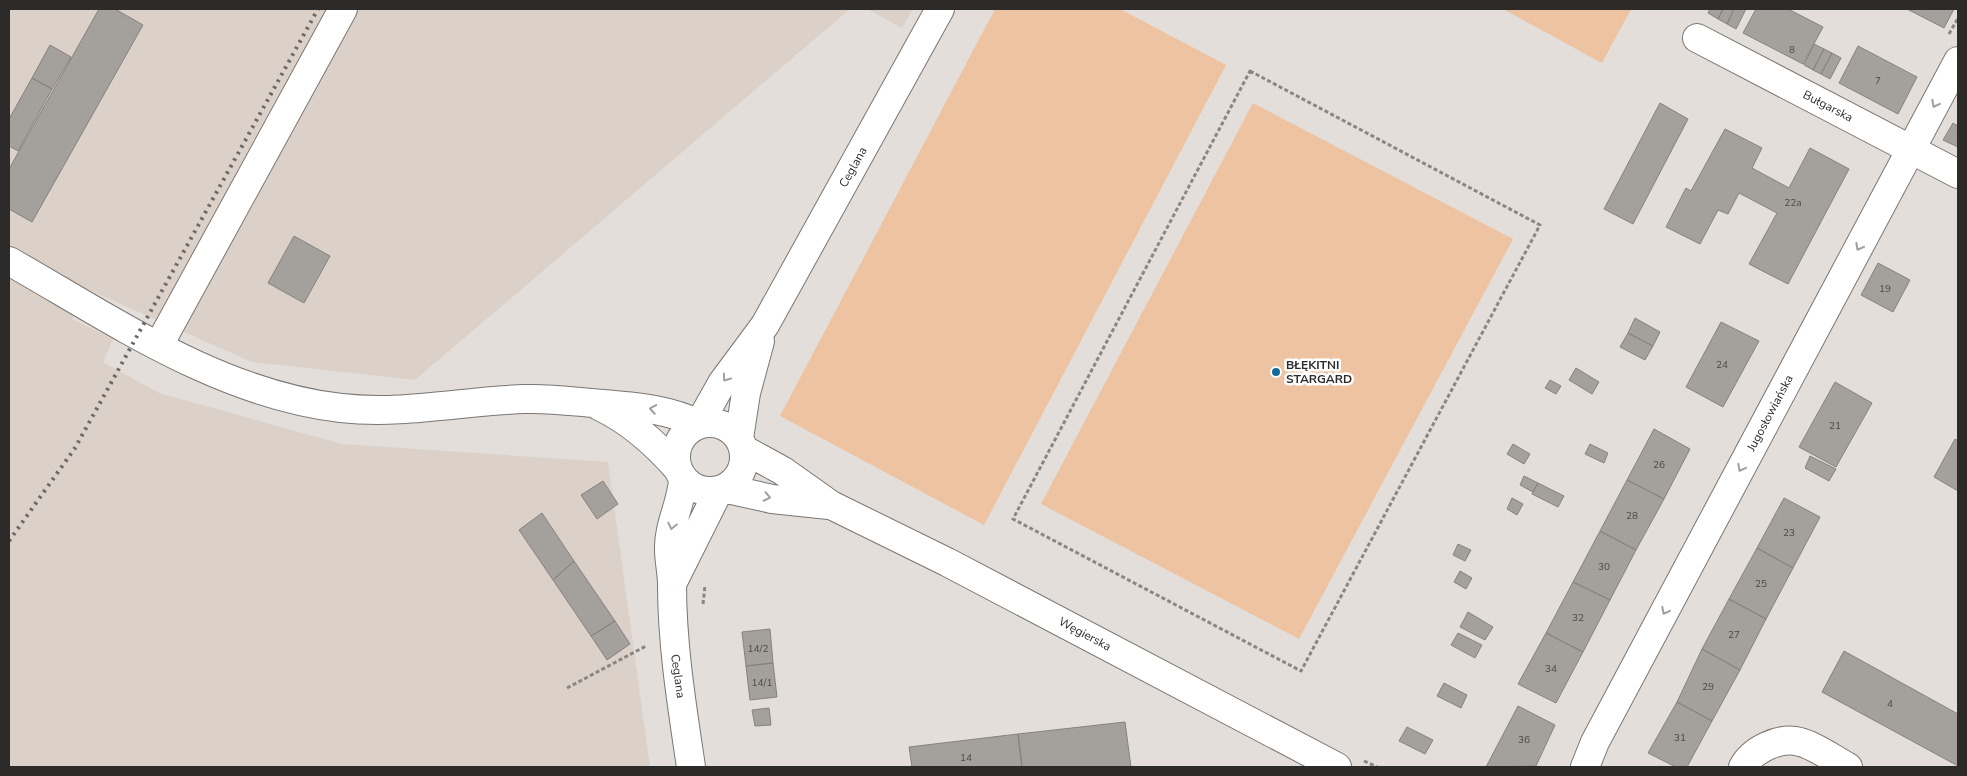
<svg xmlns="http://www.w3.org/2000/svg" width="1967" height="776" font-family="'Nunito Sans',sans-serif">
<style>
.built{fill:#dbd1c8}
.green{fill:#edc3a1}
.building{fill:#a4a09c;stroke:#86827e}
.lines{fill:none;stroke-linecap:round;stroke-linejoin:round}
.minor-casing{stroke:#7b7673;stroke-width:30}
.path{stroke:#8a8684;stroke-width:3;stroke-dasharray:4 2.5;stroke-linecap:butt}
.minor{stroke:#fff;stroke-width:28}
.rail{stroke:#6b6866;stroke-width:4;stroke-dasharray:2.5 5;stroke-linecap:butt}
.oneway{stroke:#a0a09f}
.poi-dot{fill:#136a9a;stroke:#fff;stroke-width:2}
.labels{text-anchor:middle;stroke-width:5;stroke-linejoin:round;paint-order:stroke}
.number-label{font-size:10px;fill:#4b4846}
.street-label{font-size:12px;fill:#2d2b2a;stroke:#fff}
.poi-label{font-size:12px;font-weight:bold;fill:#2d2b2a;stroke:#fff;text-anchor:start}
</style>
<rect width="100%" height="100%" fill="#e3deda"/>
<path class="built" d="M9 9H850L415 380 252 362 80 286 72 319 113 339 103 362 159 393 342 444 608 462 650 767H9Z
M867 9H913L902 28Z"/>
<path class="green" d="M995 9H1120L1226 65 984 525 780 416Z
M1503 9H1631L1602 63Z
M1253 103 1513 239 1299 639 1041 504Z"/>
<path class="building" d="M99 9H115L143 25 32 222 9 209V169Z
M1710 9H1723L1718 19 1708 13Z
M1723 9H1734L1727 24 1718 19Z
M1734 9H1746L1736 29 1727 24Z
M1756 9H1788L1823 27 1803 64 1743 33Z
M1907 9H1954L1944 28Z
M1814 44 1824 49 1813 70 1804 65Z
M50 45 71 57 52 89 32 78Z
M1858 46 1917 77 1898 114 1839 83Z
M1824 49 1832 53 1821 74 1813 70Z
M1832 53 1841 58 1830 79 1821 74Z
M32 78 52 89 18 151 9 146V119Z
M1660 103 1688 119 1633 224 1604 209Z
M1953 123 1958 126V147L1943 140Z
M1725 129 1762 148 1752 168 1789 188 1810 148 1849 169 1788 284 1749 264 1777 213 1739 193 1728 214 1718 210 1700 244 1666 227 1686 188 1691 191Z
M294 236 330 256 304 303 268 283Z
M1878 263 1910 280 1893 312 1861 295Z
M1635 318 1660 332 1653 346 1628 333Z
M1721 322 1759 341 1723 407 1686 387Z
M1628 333 1653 346 1645 360 1620 347Z
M1576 368 1599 382 1592 394 1569 380Z
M1550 380 1561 386 1556 394 1545 388Z
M1835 382 1872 403 1836 467 1799 447Z
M1654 429 1690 449 1664 499 1627 480Z
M1955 439 1958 441V491L1934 477Z
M1513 444 1530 454 1524 464 1507 454Z
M1590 444 1608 453 1604 463 1585 454Z
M1810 456 1836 469 1829 481 1805 468Z
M1524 476 1538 483 1533 492 1520 485Z
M1627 480 1664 499 1636 550 1600 531Z
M603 481 618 504 597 519 581 495Z
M1538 483 1564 496 1558 507 1532 494Z
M1512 498 1523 504 1517 515 1507 509Z
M1784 498 1820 517 1793 568 1757 548Z
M542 513 574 561 553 580 519 530Z
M1600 531 1636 550 1610 600 1573 582Z
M1458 544 1471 550 1465 561 1453 555Z
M1757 548 1793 568 1766 619 1729 599Z
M574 561 615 621 591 636 553 580Z
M1460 571 1472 578 1466 589 1454 582Z
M1573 582 1610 600 1583 652 1546 633Z
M1729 599 1766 619 1740 670 1702 649Z
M1468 612 1493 627 1485 640 1460 627Z
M615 621 630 644 607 660 591 636Z
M770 629 773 663 746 666 742 632Z
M1458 633 1482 645 1475 658 1451 645Z
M1546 633 1583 652 1556 703 1518 684Z
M1702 649 1740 670 1712 721 1677 702Z
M1844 651 1958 714V766L1822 692Z
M773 663 777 697 750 700 746 666Z
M1444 683 1467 695 1461 708 1437 696Z
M1677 702 1712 721 1687 767H1676L1648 753Z
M1518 706 1555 725 1536 766 1486 767Z
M769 708 771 725 755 726 752 710Z
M1125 722 1131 767H1022L1018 734Z
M1407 727 1433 740 1425 754 1399 741Z
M1018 734 1022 767H912L909 747Z"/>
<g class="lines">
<g class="minor-casing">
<path id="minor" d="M1697 38 1958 174
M9 261C113 320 219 394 341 408 403 415 463 401 525 399 552 398 577 402 604 404 638 407 668 409 699 424L722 383 765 325 940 9
M159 345 343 9
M599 406C629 420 656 444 678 469
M676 457a34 34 0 1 1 68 0a34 34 0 1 1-68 0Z
M739 438 746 393 760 341
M743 449 783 471 831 505 947 562 1337 767
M683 479C682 503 668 525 669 550 669 561 672 573 672 584 672 646 682 706 691 767
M672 584 719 490H732L772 499 829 505
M1585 767 1595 742 1958 61
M1743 767C1752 750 1780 736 1800 742 1816 746 1833 759 1848 767"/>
</g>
<path class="path" d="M1949 34 1958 18
M1250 71 1540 225 1301 671 1013 519Z
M703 604 705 586
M567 688 646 646
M1364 761 1377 767"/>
<use href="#minor" class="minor"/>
<path class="rail" d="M9 541 75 448 318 9"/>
</g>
<defs><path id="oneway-chevron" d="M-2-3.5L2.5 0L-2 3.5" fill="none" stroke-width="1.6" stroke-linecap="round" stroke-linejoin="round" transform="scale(1.25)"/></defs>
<g class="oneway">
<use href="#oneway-chevron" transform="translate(1935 104) rotate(118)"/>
<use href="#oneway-chevron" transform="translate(1859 247) rotate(118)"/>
<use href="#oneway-chevron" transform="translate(726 378) rotate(125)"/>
<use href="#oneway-chevron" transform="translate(653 409) rotate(-170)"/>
<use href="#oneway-chevron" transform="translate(1741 468) rotate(118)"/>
<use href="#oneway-chevron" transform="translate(767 497) rotate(12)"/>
<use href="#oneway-chevron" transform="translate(672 526) rotate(102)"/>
<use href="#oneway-chevron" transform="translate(1665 611) rotate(118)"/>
</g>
<circle class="poi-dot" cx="1276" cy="372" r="5"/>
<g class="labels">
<g class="number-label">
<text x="1792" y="53">8</text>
<text x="1878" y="84">7</text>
<text x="1793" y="206">22a</text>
<text x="1885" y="292">19</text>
<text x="1722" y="368">24</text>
<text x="1835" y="429">21</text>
<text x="1659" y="468">26</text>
<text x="1632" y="519">28</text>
<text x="1789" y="536">23</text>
<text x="1604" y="570">30</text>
<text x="1761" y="587">25</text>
<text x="1578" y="621">32</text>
<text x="1734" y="638">27</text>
<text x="758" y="652">14/2</text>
<text x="1551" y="672">34</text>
<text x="762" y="686">14/1</text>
<text x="1708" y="690">29</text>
<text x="1890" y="707">4</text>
<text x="1680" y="741">31</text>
<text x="1524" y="743">36</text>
<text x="966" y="761">14</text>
</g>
<g class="street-label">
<text transform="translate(1828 106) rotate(27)" y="4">Bułgarska</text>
<text transform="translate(853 167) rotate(-61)" y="4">Ceglana</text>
<text transform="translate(1770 413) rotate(-62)" y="4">Jugosłowiańska</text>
<text transform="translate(1085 634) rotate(28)" y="4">Węgierska</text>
<text transform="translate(678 676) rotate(82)" y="4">Ceglana</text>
</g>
<g class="poi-label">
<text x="1286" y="369">BŁĘKITNI<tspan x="1286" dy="14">STARGARD</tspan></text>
</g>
</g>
<rect width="1967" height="776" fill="none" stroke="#2d2b2a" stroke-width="20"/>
</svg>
